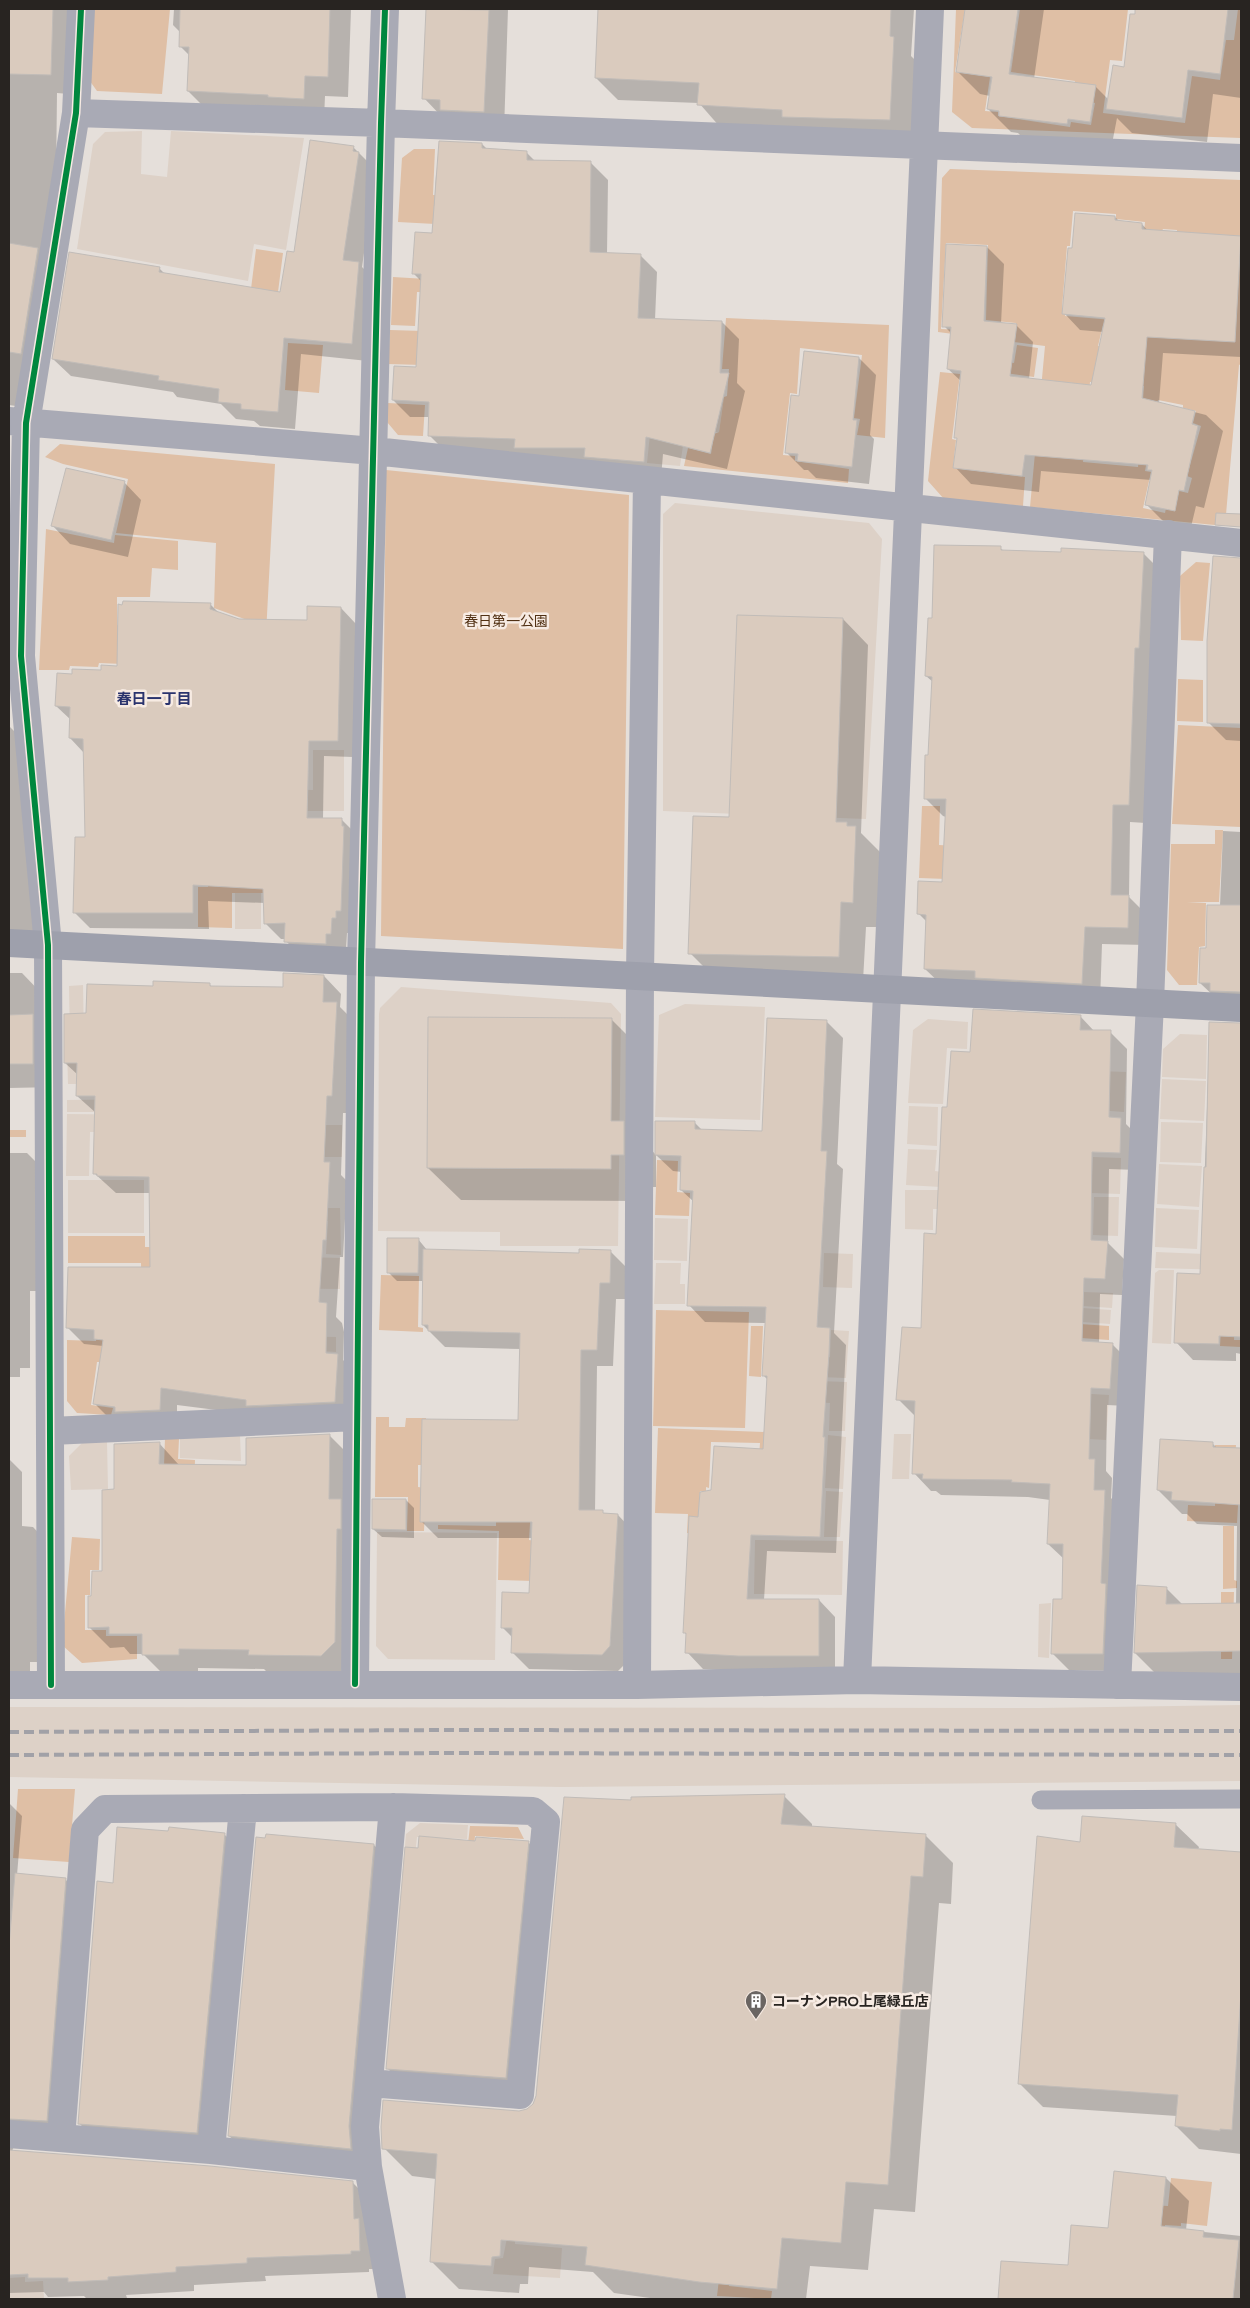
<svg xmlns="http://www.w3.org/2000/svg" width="1250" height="2308" font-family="'Varela Round','Noto Sans JP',sans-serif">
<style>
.built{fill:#ddd1c7}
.green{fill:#dfbfa5;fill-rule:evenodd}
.shadow{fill:#0003}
.building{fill:#dacbbe;stroke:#c1bcb8}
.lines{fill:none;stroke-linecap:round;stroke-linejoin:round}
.lane{stroke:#a9aab5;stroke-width:19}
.street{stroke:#a9aab5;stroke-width:28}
.secondary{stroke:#9ea0ac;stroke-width:28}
.rail{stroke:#a1a1a7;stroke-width:4;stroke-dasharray:10 5;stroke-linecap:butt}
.cycleway-casing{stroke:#f7ebe3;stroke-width:9}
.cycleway{stroke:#00873e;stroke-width:6}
.labels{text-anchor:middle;stroke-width:5;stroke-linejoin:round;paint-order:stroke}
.park-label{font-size:14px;fill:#513013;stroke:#f7ebe3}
.poi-label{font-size:14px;font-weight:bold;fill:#282421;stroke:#f7ebe3;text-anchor:start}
.neighbourhood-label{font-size:15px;font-weight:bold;fill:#2a336d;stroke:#f7ebe3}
</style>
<rect width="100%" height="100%" fill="#e5dfda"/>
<path class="built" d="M142 131 141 174 167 177 171 131 304 138 286 250 254 244 248 281 77 249 93 144 105 132Z
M657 367 707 397H724L719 432H685L680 466 647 463Z
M675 503 869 523 882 539 866 819 663 811V514Z
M313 750H344V811H199L257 789 313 790Z
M235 893H261V929H235Z
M83 985 84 1041H70L69 986Z
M401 987 611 1003 621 1014 618 1246H500V1232L378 1231 379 1014 380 1008Z
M685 1004 765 1007 760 1120 655 1117 659 1015Z
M928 1019 968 1022 967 1049 947 1048 943 1104 908 1103 913 1030Z
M1180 1034 1207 1035 1206 1079 1162 1077 1163 1049Z
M67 1047 92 1084H68Z
M1099 1071 1126 1072 1124 1112 1097 1110Z
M1162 1079 1206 1081 1204 1121 1160 1119Z
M154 1099V1112H67V1100Z
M909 1106 938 1107 937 1146 907 1144Z
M67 1114 162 1115V1132H90L89 1176H66Z
M1161 1122 1203 1123 1201 1163 1160 1162Z
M269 1125H342V1157H260Z
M908 1149 937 1150 935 1171 942 1172 941 1187 906 1185Z
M1093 1157 1121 1158 1120 1194 1091 1193Z
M1159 1164 1202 1166 1199 1207 1157 1204Z
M68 1180H144V1233H68Z
M905 1190H939L938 1209H933V1230L905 1229Z
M1094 1197H1119L1118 1236 1093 1235Z
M310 1208H340L341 1255 326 1254 328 1221 309 1220Z
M1156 1208 1199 1210 1197 1249 1155 1247Z
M655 1218 688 1219 687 1261 654 1260Z
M1156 1252 1229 1255 1228 1270 1155 1268Z
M824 1253 853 1254 852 1288 823 1287Z
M267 1256 340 1258V1289L259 1288Z
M656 1263H681L680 1284H685V1304H654Z
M1159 1270H1174L1171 1344 1152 1343 1155 1273Z
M1083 1292 1113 1293 1112 1308 1053 1304Z
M1055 1306 1111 1310 1110 1324 1054 1320Z
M831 1330 849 1331 846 1378 819 1377 820 1357H830Z
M277 1336 336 1337V1352L277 1348Z
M817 1381 847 1382 845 1431H829L830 1403 817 1402Z
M1075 1393 1109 1395 1106 1440 1072 1438Z
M894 1434H911L909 1479H892Z
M828 1435 846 1437 843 1489 825 1488Z
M180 1436H240L241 1461 180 1458Z
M107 1442 108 1489 71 1490 69 1456 82 1443Z
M826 1491 843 1492 840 1537H824Z
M377 1532 497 1533 495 1660 388 1659 376 1646Z
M755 1540 843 1541 842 1595 754 1594Z
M1051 1603 1049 1658 1038 1657 1039 1604Z
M1241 1705V1781L561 1787 9 1777V1707L1041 1708Z
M420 1823 468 1825 467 1839 417 1837 412 1882 402 1880 406 1834Z
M507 2238H515V2244L562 2248 560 2278 493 2274 495 2259 503 2258Z
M1222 2238 1241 2240V2299H1216Z
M25 2277V2282L43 2281 44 2298 9 2299V2278Z"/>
<path class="green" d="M91 9H170L162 94 97 91 87 77Z
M956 9H965L955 72 990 77 985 111 998 112V116L1070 127 1071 122 1091 125 1095 103 1072 99 1075 81 1011 72 1020 9H1128L1122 61 1110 60 1103 113 1185 123 1192 76 1220 80 1226 40H1234L1238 9H1241V138L972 128 952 112Z
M414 149H435L433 195H436L435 224 398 222 402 158Z
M950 169 1241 180V364L1239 365 1225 526 1030 507 1045 346 938 332 942 178ZM1073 211 1116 214V219L1145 222 1136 322 1065 316 1066 309 1062 308 1067 246H1070ZM1163 229 1177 230 1176 242 1162 231ZM946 243 988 245 986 320 1016 323 1015 340 983 331 941 329ZM1103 325 1125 330 1121 350 1098 346ZM1090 382 1144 386 1138 467 1083 462ZM1158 400 1183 405V408L1196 411 1193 423 1201 426 1187 476 1192 478 1188 493 1179 491 1175 510 1166 508 1165 513 1143 508 1151 472 1145 471Z
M256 249 283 253 278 292 251 289Z
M393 277 443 280V293L417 292 415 326 391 325Z
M726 318 889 325 885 438 857 435 860 419 854 418 862 355 800 348 797 394 790 393 783 455 795 456V461L849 469 848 483 684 466 688 448 711 454 714 434 719 432 724 397 727 396 729 369H722Z
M390 330 423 331 422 365 388 364Z
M288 343 323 345 319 393 285 390Z
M1017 345 1038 348 1034 377 982 370 983 359 1014 363Z
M940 372 960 374 952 439 956 440 953 468 1025 477 1023 506 944 499 928 481Z
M388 403 425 405 423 436 398 435 387 422Z
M60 444 275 464 266 634 250 621 214 608 216 543 116 533 128 479 63 464 45 457Z
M386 470 629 495 623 949 381 936Z
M46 529 114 543 115 535 178 541V570L152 568 150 597H117V625L149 626 123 664 99 663 98 667 70 666 69 670H39Z
M1196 562 1210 563 1203 641 1181 640 1180 576Z
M1178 679 1203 680V722L1177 721Z
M1178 725 1241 728V827L1172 824Z
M922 806H940L939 845 976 847 975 880 919 878Z
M1215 830H1223L1219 902H1187L1206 903 1205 946 1199 947 1197 985H1179L1167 970 1171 844H1215Z
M208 875 284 893H232V928L198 927V887H208Z
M9 1130H26V1137H9Z
M657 1160 678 1161 677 1192 690 1193 689 1216 655 1215Z
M68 1236H145V1247H202L142 1324 141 1263H68Z
M381 1275 419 1276 418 1327 423 1328V1332L379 1330Z
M1236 1292 1234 1340H1241V1347L1220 1346 1223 1299Z
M656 1310 749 1312 745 1428 653 1426Z
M1051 1322 1109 1326V1340L1081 1338Z
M98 1324 113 1326 108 1362H97L91 1405 113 1408 111 1415 77 1413 67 1401V1340L96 1341Z
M751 1326H763L761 1377 749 1376Z
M376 1417H389V1427H405L406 1418H426V1465H418V1487L426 1488 424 1531H407L408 1497H375Z
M658 1428 767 1432 766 1456H759L760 1443 711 1442 709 1488 706 1487V1491H700L699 1517 703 1534 687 1533 688 1514 655 1513Z
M165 1438 179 1439 178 1459 195 1460 193 1523 162 1522Z
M1215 1445H1236L1235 1468 1239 1489 1237 1523 1187 1521 1188 1505 1215 1506Z
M496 1506 531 1507 529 1540 535 1541 534 1581 498 1580 499 1531 438 1529V1525L496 1526Z
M1223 1526H1234V1580L1237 1581V1588L1223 1589Z
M72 1537 100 1539 99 1570H90V1595H85V1630H106V1636H137V1659L82 1663 62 1645Z
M1221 1592H1234L1232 1659H1221Z
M18 1789H75L69 1862 13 1858Z
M470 1826 518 1827 524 1839 475 1836 470 1888H463Z
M1171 2178 1212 2182 1207 2226 1181 2223V2226L1165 2225 1163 2250 1151 2205 1168 2206Z
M721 2263 730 2264 729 2286 772 2291 771 2299 717 2296Z"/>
<path class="shadow" d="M9 9H79L69 94 57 93 55 266 30 408 9 405Z
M174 9H351L348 97 325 96 324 119 208 111 188 91 190 56 180 46V32L173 25Z
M428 9H508L504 131 444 119 424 98Z
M599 9H914L911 56 915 60 911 141 720 127 699 103 618 100 596 78Z
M966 9H1044L1034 79 1095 86 1109 100 1125 69 1136 15 1142 9H1241V98L1213 94 1207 142 1132 133 1117 118 1112 144 1023 138 1018 133 1011 132 988 109 990 96 980 94 957 71Z
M482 144 488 150 526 152 536 162 591 163 608 180 607 254 640 255 657 272 655 320 722 322 739 339 737 383 745 391 727 469 663 454 661 478 446 452 429 435 430 417H410L393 400 417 369 422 282 414 274 433 234 436 175Z
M353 147 376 170 362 267 376 281 368 361 301 354 295 429 260 426 254 421 236 419 221 404 177 397 173 392 71 376 53 359 159 268 165 274 282 293 295 254Z
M1115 217 1120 222 1142 224 1148 231 1241 238V357L1163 353 1159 403 1206 415 1223 431 1204 508 1196 506 1191 527 1163 521 1146 504 1151 480 1041 471 1039 492 971 484 955 467 962 382 948 369 952 334 944 326 987 247 1004 264 1001 324 1017 326 1033 342 1029 379 1092 387 1103 332 1080 330 1064 313 1073 250Z
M859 358 876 375 870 435 874 439 869 484 816 478 808 470H804L786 452 800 397Z
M124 482 141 500 128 557 70 544 53 526Z
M1000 548 1004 551 1062 554 1143 553 1162 572 1146 823 1130 822 1129 897 1147 915 1146 945 1102 944 1100 1002 944 987 925 969 927 922 919 914 943 883 946 817 943 816 925 798 930 756 933 682 926 676 934 620Z
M1241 559V741L1226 740 1208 722Z
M210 604 220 614 239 621 309 622 341 608 356 624 353 757 324 756 323 819H341L357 835 351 933H347L346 949 301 957 286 941V939H281L265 923V903L208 901 209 929 90 928 74 912 86 838 84 753 70 738 71 720 56 706 73 675 118 667Z
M843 619 868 645 861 833 881 853 877 927H866L863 981 715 978 690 953 731 819Z
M9 726 34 751 35 936 9 937Z
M1223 831 1241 832V1009L1218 1000 1200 983 1220 906Z
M9 973H22L46 998 57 1087 9 1088Z
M324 976 341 994 340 1007 354 1021 349 1113H343L341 1175 347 1181 343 1257H340L336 1317 342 1323 344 1332 343 1360 355 1372 351 1419 257 1415 177 1405V1427L112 1421 95 1404 103 1346 84 1344 67 1327 151 1268 150 1193H116L94 1173 96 1113 77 1096 78 1075 65 1063 88 1014 154 987 209 984 212 987 284 989Z
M1080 1016 1095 1032H1110L1127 1049 1126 1124 1138 1136 1137 1170 1109 1169 1108 1243 1124 1259 1122 1295 1100 1294 1099 1344 1113 1345 1130 1362 1127 1406 1107 1405 1106 1471 1112 1478 1111 1498 1122 1509 1120 1671 1069 1670 1052 1653 1063 1600 1064 1559 1048 1544 1050 1500 1028 1497 941 1495 936 1491H931L914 1473 915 1416 898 1399 923 1330 937 1235 948 1109 971 1053Z
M612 1020 644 1052V1142L656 1155 694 1122 702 1130 763 1132 826 1021 843 1038 837 1164 843 1169 834 1333 846 1345 836 1553 767 1551 764 1600H819L835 1617V1672H756L703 1669 687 1652V1635L684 1632 699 1518 713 1491 765 1450 768 1380 764 1376 766 1323 705 1322 689 1305 694 1202 681 1190 682 1172 673 1171 656 1155V1187H643V1201L461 1200 428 1168Z
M1210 1023H1241V1354L1236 1353V1361L1193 1360 1176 1342 1201 1275Z
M9 1153H27L51 1177 50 1291H30V1368H20V1377H9Z
M418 1239 427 1250 581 1254 610 1251 627 1268 626 1299H616L613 1366H597L595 1512 618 1515 634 1532 626 1663 618 1671 529 1669 512 1652 513 1638 502 1627 530 1594 533 1538H438L422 1522 519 1421 521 1349 445 1347 423 1325V1281H397L389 1273Z
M329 1435 349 1455 356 1549 341 1676 270 1675 264 1669 198 1668V1674L164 1675 143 1654H130L124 1647 110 1648 89 1627 93 1597 103 1572 115 1491 159 1443 179 1465 247 1466Z
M1213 1444 1218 1449H1241V1675L1159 1677 1135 1653 1166 1588 1183 1605 1236 1604 1237 1526 1197 1524 1187 1514H1182L1158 1490Z
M9 1459 22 1472V1526L33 1527 49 1544 40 1662H30V1674L9 1673Z
M406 1500 414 1508V1538L382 1537 373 1529Z
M784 1796 812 1824V1827L925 1835 953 1863 951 1904 939 1903 915 2212 874 2209 868 2270 810 2266 806 2299H657L614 2293 593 2272 529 2267 528 2284H520L519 2293 459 2289 431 2261 436 2179 412 2176 384 2148 528 2110 533 2105 632 1801Z
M9 1803 22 1816 17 1875 65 1879 84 1898 65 2139 15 2144 12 2151 352 2182 371 2201 378 2269H369V2272L265 2276 266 2281 194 2285V2291L126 2295 127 2298 87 2299 84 2296 48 2297 44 2292 9 2293Z
M1175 1824 1199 1847 1198 1850 1241 1853V2154L1199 2149 1176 2126 1177 2116 1043 2107 1020 2084 1081 1843Z
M224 1834 242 1852 214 2150 96 2141 79 2123 114 1884Z
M528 1842 545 1859 523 2095 404 2085 387 2068 419 1849 476 1843Z
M374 1845 391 1863 368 2166 247 2153 229 2136Z
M1166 2178 1189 2201 1186 2230 1241 2236V2299L999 2298 1069 2267Z"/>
<path class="building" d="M9 9H53L51 75 9 74Z
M180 9H330L328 77 305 76 304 99 268 97V95L187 91 189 47H179Z
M426 9 489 10 484 112 440 110V100L422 99Z
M598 9H891L890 36 894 37 890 120 782 117V110L697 105 699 83 595 78Z
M965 9H1018L1009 74 1096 85 1090 122 1068 119 1067 124 999 116V111L987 109 992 77 956 72Z
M1135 9H1228L1220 74 1188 70 1182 118 1106 109 1113 65 1124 67 1130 14H1135Z
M310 140 354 146 353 151 359 152 343 260 359 262 352 344 284 338 278 412 241 409V404L218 402 219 389 158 380 159 376 52 359 69 252 160 267 159 272 280 292 287 251 294 252Z
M439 141 482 143V148L527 151V160L591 161 590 252 641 254 638 318 722 321 720 373H729L710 453 646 437 644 462 584 457 585 448H514L515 439 428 436 429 402 392 400 394 366 416 367 421 274H412L415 232 432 233Z
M1075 213 1115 216V220L1142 223V229L1241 236 1235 342 1147 337 1142 398 1195 411 1192 424 1198 426 1184 491 1179 490 1175 511 1145 505 1152 470H1147L1148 465 1025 455 1022 476 953 468 957 438H954L961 371 947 369 951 327H942L946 244 987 246 984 321 1017 324 1010 376 1091 385 1105 318 1062 314 1068 248H1072Z
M9 243 38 248 21 354 9 352Z
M804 351 859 357 853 420H857L852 467 797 461 798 454 785 453 791 395 799 396Z
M66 468 125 481 111 540 51 526Z
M1216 513 1241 514V527L1215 525Z
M934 545 1001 546V550L1061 552V548L1144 552 1139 648H1135L1129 805H1113L1111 895H1129L1128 928 1085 927 1082 984 975 978V971L924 969 926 915 917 914 918 881 942 882 946 799H924L925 755H928L932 677 925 676 928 618H932Z
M1213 556 1241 558V724L1207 723V641Z
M123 601 211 603 210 609 239 619 307 620V606L341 607 338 741H309L307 818H342V826H344L341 911H336V918H332L331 934H326V944L284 942 285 923 264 924 263 889 193 885V913H73L75 837H85L83 739 69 738 70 707 55 706 57 673 72 674V669L101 670V665L117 666 118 604 122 605Z
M737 615 843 618 836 822H847V826H856L853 903 841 902 839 957 688 954 693 816 729 817Z
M1207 905H1241V992L1210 991V983H1199L1200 948H1206Z
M283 973 324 975 323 1002H337L332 1096H327L324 1162H330L326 1240H323L319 1302 327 1303 326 1353 338 1354 335 1402 246 1406V1400L161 1388 160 1410 115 1412V1407L93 1404 103 1340 94 1339V1330L66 1328 68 1267H150L149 1177 97 1176V1174H93L95 1096H76L77 1063H64V1014L86 1013 87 984 153 986V981L210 983V986L283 987Z
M973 1009 1081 1015 1080 1030H1111L1109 1117 1121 1118 1120 1153 1092 1152 1091 1240 1108 1241 1105 1279 1084 1278 1082 1341 1113 1343 1110 1389 1091 1388 1089 1459H1095L1094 1490H1105L1101 1583 1106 1584 1103 1654H1051L1053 1599H1062L1063 1544H1047L1050 1484 1011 1482 1012 1480 922 1479 923 1474H912L915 1401 896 1400 902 1327 921 1328 924 1233 936 1234 942 1107H947L951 1051 970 1052Z
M33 1014V1064H9V1015Z
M428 1017 612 1018 611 1121H624V1155H611V1169L427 1168Z
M767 1018 827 1020 821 1151H827L817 1327 830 1328 829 1354 823 1437H825L820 1537 751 1535 747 1599H819V1656H738L685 1653 686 1633H683L689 1516 698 1517 700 1492 711 1490 714 1446 763 1449 767 1376H762L766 1307 687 1306 693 1191 680 1190 681 1156 655 1155V1121H695V1129L762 1131Z
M1209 1022 1241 1023V1337L1219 1336V1344L1174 1343 1177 1273 1200 1274 1204 1167H1206Z
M387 1238H419L418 1273H387Z
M423 1249 579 1253V1249L611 1250 610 1283H600L597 1350H581L579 1510H603V1513L618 1514 610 1646 602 1655 511 1653 512 1628H501L502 1592 529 1593 532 1522H420L422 1419 518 1420 520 1333 428 1331V1325H422Z
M330 1434 329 1499H341V1529H337L335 1642 321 1656 248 1655 249 1650 179 1649V1655H142V1634H109V1627L88 1628V1596H91L92 1571H102V1490L114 1489V1444L160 1442 159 1464 246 1465V1438Z
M1160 1439 1213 1442V1447L1241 1448V1505L1171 1500 1172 1492 1157 1490Z
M372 1499H406V1530L372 1529Z
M1137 1585 1167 1587 1166 1604 1241 1603V1651L1134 1653Z
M785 1794 781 1824 926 1834 923 1877 911 1876 888 2185 846 2182 841 2243 782 2238 777 2289 699 2282 585 2265 587 2247 501 2240 500 2256 492 2257 491 2266 430 2262 437 2154 382 2149 381 2127 383 2100 519 2111 527 2109 533 2104 536 2096 564 1797 631 1800V1797Z
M1082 1816 1176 1823 1174 1847 1241 1852V1993L1232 2130 1220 2129V2131L1175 2126 1178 2095 1018 2084 1037 1836 1080 1842Z
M117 1827 168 1831 169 1827 225 1833 197 2133 78 2124 97 1881 113 1883Z
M266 1834 374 1844 349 2126 351 2149 228 2136 256 1837 265 1838Z
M419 1836 475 1841 476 1837 529 1841 506 2078 386 2069 405 1847 418 1848Z
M15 1873 66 1878 47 2121 9 2119V1946Z
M9 2150 210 2166 353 2181 354 2219 359 2218 360 2251H351V2254L247 2258V2263L176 2267V2272L108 2277V2280L68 2282V2278H28V2274L9 2275Z
M1114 2171 1166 2177 1161 2226 1204 2231 1203 2237 1239 2240 1233 2299H998L1001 2261 1068 2265 1071 2225 1108 2228Z"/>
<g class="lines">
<path class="lane" d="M1041 1800 1241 1799"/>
<path class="street" d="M76 113 381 123 1241 158
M9 421 374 451 1241 543
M51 1431 357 1417
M857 1680 930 9
M355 1684 361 963 381 123 385 9
M9 1685H637L857 1680 1241 1687
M51 1685 48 945 21 656 26 423 76 113 81 9
M637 1685 640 975 647 480
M1117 1685 1150 1003 1168 534
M9 2134 211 2150 368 2167
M61 2138 85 1830 105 1809 393 1807 533 1811 546 1822 520 2095 369 2083
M211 2150 243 1808
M392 2299 368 2167 365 2127 393 1807"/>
<path class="secondary" d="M9 943 1241 1008"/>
<path class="rail" d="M9 1732 453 1730 1241 1731
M9 1755 453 1753 1241 1755"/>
<g class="cycleway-casing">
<path id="cycleway" d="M355 1684 361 963 381 123 385 9
M51 1685 48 945 21 656 26 423 76 113 81 9"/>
</g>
<use href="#cycleway" class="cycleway"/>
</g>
<defs>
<g id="building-pin" transform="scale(1.125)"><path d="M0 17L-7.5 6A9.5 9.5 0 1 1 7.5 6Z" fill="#6a6562" stroke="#f7ebe3"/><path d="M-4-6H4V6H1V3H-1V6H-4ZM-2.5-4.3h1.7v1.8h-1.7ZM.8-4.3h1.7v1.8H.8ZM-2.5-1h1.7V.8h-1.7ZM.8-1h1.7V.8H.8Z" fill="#fff"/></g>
</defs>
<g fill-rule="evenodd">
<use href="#building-pin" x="756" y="2001"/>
</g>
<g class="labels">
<g class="park-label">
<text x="506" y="626">春日第一公園</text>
</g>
<g class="poi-label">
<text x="772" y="2006">コーナンPRO上尾緑丘店</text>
</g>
<g class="neighbourhood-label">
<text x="154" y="704">春日一丁目</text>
</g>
</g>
<rect width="1250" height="2308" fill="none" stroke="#282421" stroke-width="20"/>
</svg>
